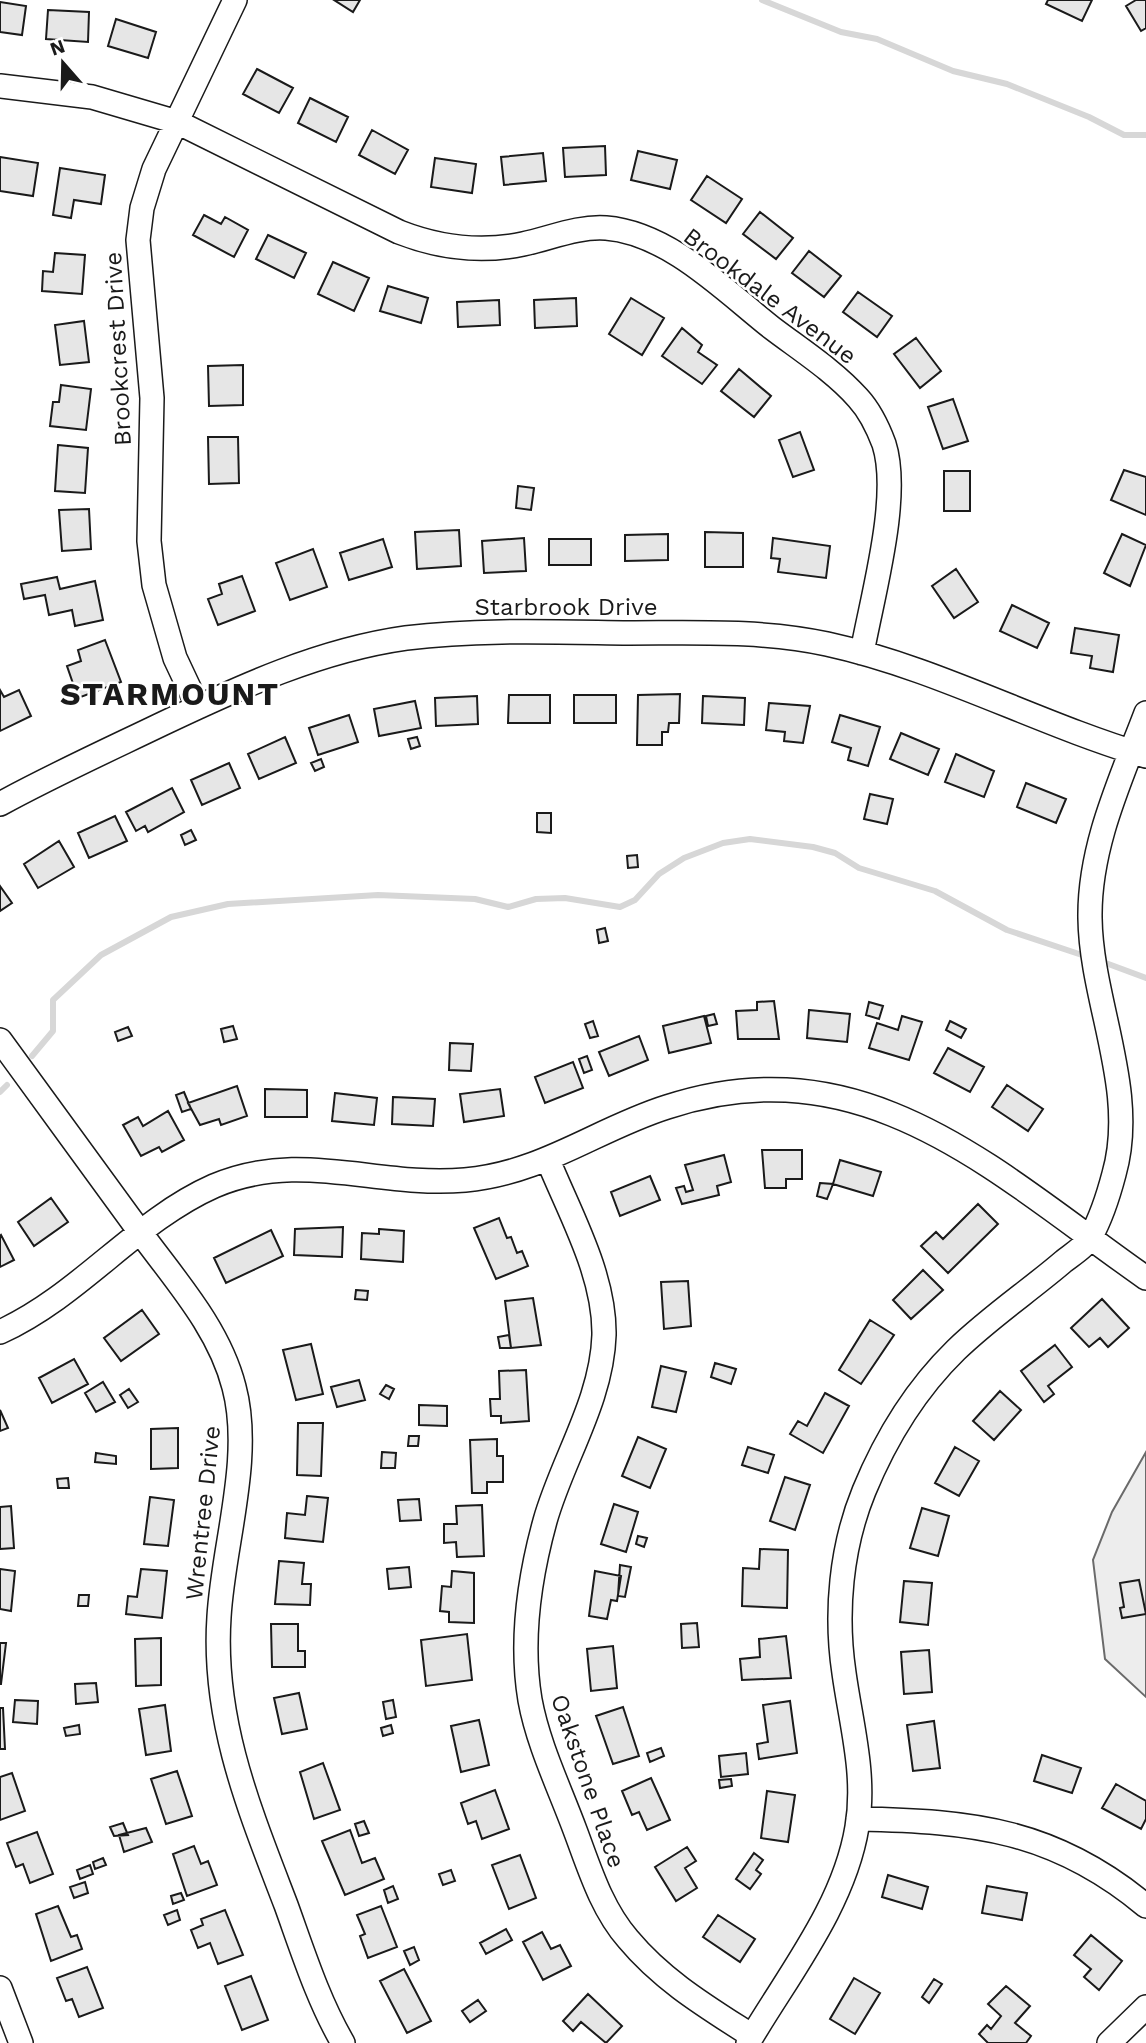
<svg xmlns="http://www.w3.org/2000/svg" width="1146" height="2043" font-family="'Work Sans',sans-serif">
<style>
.built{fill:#ededed;stroke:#6a6a6a;stroke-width:2}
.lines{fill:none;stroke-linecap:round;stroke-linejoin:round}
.stream{stroke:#d7d7d7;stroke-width:6}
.building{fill:#e6e6e6;stroke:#1a1a1a;stroke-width:2}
.minor-casing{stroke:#1a1a1a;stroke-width:26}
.minor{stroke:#fff;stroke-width:23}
.labels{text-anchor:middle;stroke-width:5;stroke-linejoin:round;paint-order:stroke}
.street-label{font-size:24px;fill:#1a1a1a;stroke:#fff}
.district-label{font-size:32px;font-weight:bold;letter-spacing:2px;fill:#1a1a1a;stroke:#fff}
</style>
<rect width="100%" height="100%" fill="#fff"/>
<path class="built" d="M1146 1452V1697L1105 1659 1093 1560 1112 1512Z"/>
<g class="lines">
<path class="stream" d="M762 0 841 32 877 39 953 71 1007 84 1089 117 1124 135H1146
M1103 962 1146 978
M32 1056 53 1031V1000L101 955 171 917 228 904 378 895 475 899 508 907 536 899 565 898 620 907 635 900 659 874 684 858 723 843 750 839 813 847 835 853 859 868 935 891 1007 930 1082 955
M0 1092 7 1085"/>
</g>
<path class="building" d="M334 0H360L353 12Z
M1048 0H1092L1082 21 1046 4Z
M1136 0H1146V28L1141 31 1126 6Z
M0 2 26 6 22 35 0 32Z
M48 10 89 12 88 42 46 39Z
M116 19 156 32 148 58 108 46Z
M257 69 293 88 279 113 243 94Z
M310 98 348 117 336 142 298 123Z
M372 130 408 150 395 174 359 155Z
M605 146 606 175 565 177 563 148Z
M638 151 677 160 670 189 631 180Z
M543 153 546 181 504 185 501 157Z
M0 157 38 163 33 196 0 191Z
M435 158 476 164 472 193 431 187Z
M60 168 105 175 101 204 74 200 71 218 53 215Z
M707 176 742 199 726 223 691 200Z
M760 212 793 238 776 259 743 234Z
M204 215 221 224 225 217 248 230 234 257 193 235Z
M268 235 306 253 294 278 256 259Z
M809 251 841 276 824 297 792 273Z
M55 253 85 255 82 294 42 291 43 271 53 272Z
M333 262 369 278 354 311 318 294Z
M388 286 428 298 421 323 380 311Z
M858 292 892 316 877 337 843 312Z
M576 298 577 326 535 328 534 300Z
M631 298 664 318 642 355 609 334Z
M499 300 500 325 458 327 457 302Z
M84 321 89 362 60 365 55 325Z
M682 328 702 345 698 352 717 365 702 384 662 356Z
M916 338 941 371 920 388 894 354Z
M243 365V405L209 406 208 366Z
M739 369 771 396 754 417 721 391Z
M61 385 91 389 86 430 50 426 53 402H59Z
M953 399 968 441 943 449 928 407Z
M800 432 814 470 793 477 779 440Z
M208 437H238L239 483 209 484Z
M58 445 88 448 85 493 55 491Z
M1124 470 1146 477V515L1111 500Z
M944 471H970V511H944Z
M518 486 534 488 531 510 516 508Z
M89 509 91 549 62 551 59 510Z
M459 530 461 566 417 569 415 532Z
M705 532 743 533V567H705Z
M668 534V560L625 561V535Z
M1122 534 1146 545 1130 586 1104 573Z
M524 538 526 571 484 573 482 541Z
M773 538 830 546 826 578 778 572 780 559 771 558Z
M383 539 392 567 349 580 340 553Z
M549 539H591V565H549Z
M313 549 327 587 290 600 276 563Z
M956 569 978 602 954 618 932 586Z
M242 576 255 611 218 625 208 599 222 594 219 584Z
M57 577 60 589 95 581 103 620 75 626 72 610 49 615 45 595 24 599 21 584Z
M1012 605 1049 623 1037 648 1000 631Z
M1075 628 1119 635 1113 672 1090 668 1092 656 1071 653Z
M105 640 121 682 78 698 67 666 81 661 78 650Z
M0 690 4 697 19 690 31 716 0 731Z
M680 694 679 723H669L668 732H662V745H637L638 695Z
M509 695H550V723H508Z
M574 695H616V723H574Z
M477 696 478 724 436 726 435 698Z
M703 696 745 698 744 725 702 723Z
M415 701 421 728 379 736 374 709Z
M769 703 810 706 803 743 784 741 785 732 766 730Z
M349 715 358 742 318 755 309 728Z
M840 715 880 727 868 766 848 760 851 748 832 742Z
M901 733 939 749 928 775 890 759Z
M285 737 296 763 259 779 248 754Z
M417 737 420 746 411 749 408 739Z
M956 754 994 771 984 797 945 782Z
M321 759 324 767 315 771 311 763Z
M229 763 240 788 202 805 191 780Z
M1026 783 1066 799 1056 823 1017 807Z
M172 788 184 812 148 832 145 826 136 831 126 812Z
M870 794 893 799 887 824 864 819Z
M537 813H551V833L537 832Z
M115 816 127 841 89 858 78 833Z
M191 830 196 840 185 845 181 835Z
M59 841 74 867 38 888 24 864Z
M637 855 638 867 628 868 627 856Z
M0 886 12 903 0 911Z
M605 928 608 941 599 943 597 930Z
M774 1001 779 1039H738L736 1011 757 1010V1002Z
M869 1002 883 1006 879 1019 866 1015Z
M809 1010 850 1014 847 1042 807 1038Z
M714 1014 717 1024 708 1026 706 1016Z
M704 1016 711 1043 669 1053 663 1026Z
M902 1016 922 1022 909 1060 869 1048 877 1023 898 1030Z
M593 1021 598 1036 590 1038 585 1024Z
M950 1021 966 1029 961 1038 946 1030Z
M233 1026 237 1039 224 1042 221 1029Z
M128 1027 132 1036 118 1041 115 1032Z
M639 1036 648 1060 609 1076 599 1052Z
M450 1043 473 1044 471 1071 449 1070Z
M948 1048 984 1067 970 1092 934 1073Z
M587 1056 592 1070 584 1073 579 1059Z
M573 1062 583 1088 545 1103 535 1077Z
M1007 1085 1043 1109 1028 1131 992 1107Z
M237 1086 247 1116 221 1125 219 1119 200 1125 188 1103Z
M265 1089 307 1090V1117H265Z
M500 1089 504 1116 464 1122 460 1094Z
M184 1092 191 1109 182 1112 176 1095Z
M335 1093 377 1098 374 1125 332 1121Z
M393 1097 435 1099 433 1126 392 1124Z
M168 1111 184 1140 162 1152 159 1147 141 1156 123 1125 138 1117 143 1126Z
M762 1150H802V1179H786V1188H765Z
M724 1155 731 1182 717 1186 719 1195 682 1204 676 1188 684 1186 686 1192 693 1190 685 1165Z
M840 1160 881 1172 873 1196 833 1184Z
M650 1176 660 1200 620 1216 611 1192Z
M820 1183 833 1184 827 1199 817 1196Z
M51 1198 68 1222 34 1246 18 1222Z
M978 1204 998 1224 948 1273 921 1246 936 1232 943 1239Z
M499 1218 507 1238 511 1237 517 1253 522 1251 528 1266 496 1279 474 1228Z
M343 1227 342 1257 294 1255 295 1229Z
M379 1229 404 1231 403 1262 361 1259 362 1233 379 1234Z
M271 1230 283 1256 226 1283 214 1258Z
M1 1235 14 1260 0 1267V1236Z
M923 1270 943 1290 911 1319 893 1300Z
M688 1281 691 1326 664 1329 661 1282Z
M356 1290 368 1291 367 1300 355 1299Z
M533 1298 541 1345 511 1348 505 1301Z
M1102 1299 1129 1328 1108 1347 1100 1338 1089 1347 1071 1328Z
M142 1310 159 1334 121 1361 104 1338Z
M870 1320 894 1335 861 1384 839 1370Z
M509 1335 511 1348H500L498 1337Z
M311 1344 323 1394 296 1400 283 1350Z
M1055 1345 1072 1367 1048 1386 1054 1394 1044 1402 1021 1371Z
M74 1359 88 1384 52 1403 39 1378Z
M715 1363 736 1369 731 1384 711 1377Z
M661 1366 686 1372 676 1412 652 1407Z
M526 1370 529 1421 501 1423V1416H491L490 1399H500L499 1371Z
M359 1380 365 1400 337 1407 331 1387Z
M103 1382 115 1402 96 1412 85 1393Z
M386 1385 394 1389 389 1399 380 1394Z
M129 1389 138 1402 128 1408 120 1395Z
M1000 1391 1021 1410 994 1440 973 1421Z
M825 1393 849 1406 823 1453 790 1434 798 1421 807 1426Z
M419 1405 447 1406V1426L419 1425Z
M0 1410 8 1428 0 1431Z
M298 1423H323L321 1476 297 1475Z
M178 1428V1468L151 1469V1429Z
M409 1436H419L418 1446H408Z
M638 1437 666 1449 650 1488 622 1476Z
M497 1439V1456H503V1482H487V1493H472L470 1440Z
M748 1447 774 1455 768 1473 742 1465Z
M955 1447 979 1461 959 1496 935 1483Z
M382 1452 396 1453 395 1468H381Z
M96 1453 116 1456V1464L95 1462Z
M785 1477 810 1485 795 1530 770 1521Z
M68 1478 69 1488H58L57 1479Z
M307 1496 328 1498 323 1542 285 1538 287 1513 305 1515Z
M150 1497 174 1500 168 1546 144 1544Z
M419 1499 421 1520 400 1521 398 1500Z
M614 1504 638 1512 626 1552 601 1544Z
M482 1505 484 1556 457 1557 456 1542 444 1543V1524H457L456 1506Z
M11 1506 14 1548 0 1549V1507Z
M922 1508 949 1516 938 1556 910 1548Z
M638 1536 647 1538 644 1547 636 1544Z
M760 1549 788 1550 787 1608 742 1606 743 1568 759 1569Z
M279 1561 304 1563 302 1584H311L310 1605 275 1604Z
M620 1565 631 1567 625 1597 618 1596Z
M409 1567 411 1587 389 1589 387 1569Z
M0 1569 15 1571 11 1611 0 1609Z
M141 1569 167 1571 162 1618 126 1614 128 1596 137 1597Z
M452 1571 474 1573V1623L449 1622V1612L440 1611 442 1586 451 1587Z
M595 1571 621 1576 617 1601 611 1600 607 1619 589 1616Z
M1139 1580 1146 1614 1122 1618 1120 1608 1124 1607 1120 1583Z
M904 1581 932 1583 928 1625 900 1622Z
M79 1595H89L88 1606H78Z
M697 1623 699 1647 682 1648 681 1624Z
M271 1624H298V1651H305V1667H272Z
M467 1634 472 1680 426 1686 421 1640Z
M786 1636 791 1678 742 1680 740 1659 760 1657 759 1639Z
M161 1638V1685L136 1686 135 1639Z
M0 1643H6L1 1684H0Z
M613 1646 617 1688 591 1691 587 1649Z
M929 1650 932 1692 904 1694 901 1652Z
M96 1683 98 1702 76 1704 75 1684Z
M299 1693 307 1729 282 1734 274 1698Z
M15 1700 38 1701 37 1724 13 1722Z
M393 1700 396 1717 386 1719 383 1702Z
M790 1701 797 1753 759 1759 757 1744 768 1742 763 1705Z
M165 1705 171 1751 146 1755 139 1709Z
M623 1707 639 1756 613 1764 596 1716Z
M0 1708H3L5 1749H0Z
M479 1720 489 1765 461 1772 451 1726Z
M934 1721 940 1768 913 1771 907 1725Z
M79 1725 80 1734 66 1736 64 1728Z
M391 1725 393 1733 383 1736 381 1728Z
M661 1748 664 1756 650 1762 647 1753Z
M746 1753 748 1774 721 1777 719 1756Z
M1042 1755 1081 1768 1072 1793 1034 1781Z
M323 1763 340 1810 314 1819 300 1772Z
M177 1771 192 1816 166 1824 151 1779Z
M12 1773 25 1811 0 1820V1777Z
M651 1778 670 1820 647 1830 639 1812 632 1815 622 1791Z
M731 1779 732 1786 720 1788 719 1780Z
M1116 1784 1146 1801V1819L1141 1829 1102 1808Z
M495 1790 509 1829 482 1839 476 1821 468 1824 461 1803Z
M767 1791 795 1795 788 1842 761 1838Z
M364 1821 369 1833 359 1836 355 1824Z
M123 1823 128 1835 114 1836 110 1827Z
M146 1828 152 1842 124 1852 119 1835Z
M350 1830 362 1863 375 1858 384 1879 345 1895 322 1841Z
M37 1832 53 1874 30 1883 23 1864 16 1867 7 1843Z
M194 1846 201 1864 208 1861 217 1885 187 1896 173 1854Z
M687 1847 696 1861 685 1868 697 1888 676 1901 655 1867Z
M754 1853 763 1860 756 1870 761 1874 750 1889 736 1879Z
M520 1855 536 1898 509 1909 492 1865Z
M103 1858 106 1865 95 1869 93 1862Z
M90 1865 93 1874 80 1879 77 1870Z
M451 1870 455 1881 443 1885 439 1874Z
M888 1875 928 1887 922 1909 882 1897Z
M85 1882 88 1893 74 1898 70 1887Z
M393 1886 398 1899 388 1903 384 1890Z
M987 1886 1027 1893 1022 1920 982 1913Z
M181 1893 184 1900 173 1904 171 1896Z
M58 1906 71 1937 77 1935 82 1949 51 1961 36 1914Z
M381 1906 397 1947 368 1958 360 1936 365 1934 357 1915Z
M177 1910 180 1920 168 1925 164 1915Z
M225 1910 243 1955 218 1964 210 1943 198 1948 191 1930 203 1925 201 1919Z
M718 1915 755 1939 740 1962 703 1937Z
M506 1929 512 1940 486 1954 480 1943Z
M542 1932 551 1949 560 1945 571 1966 543 1980 523 1942Z
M1091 1935 1122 1961 1099 1990 1084 1977 1091 1969 1074 1955Z
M414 1947 419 1960 410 1965 404 1951Z
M87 1967 103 2008 79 2017 72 1999 66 2001 57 1978Z
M404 1969 431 2021 407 2033 380 1981Z
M251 1976 268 2020 242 2030 225 1986Z
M854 1978 880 1993 855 2034 830 2019Z
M934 1979 942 1984 929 2003 922 1997Z
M1006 1986 1030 2006 1015 2023 1031 2036 1026 2043H988L979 2034 987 2025 991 2029 1001 2016 988 2004Z
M588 1994 622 2026 606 2043 581 2022 573 2031 563 2021Z
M478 2000 486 2011 470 2022 462 2011Z"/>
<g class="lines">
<g class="minor-casing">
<path id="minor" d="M0 86 92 97 177 122 399 232C440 248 480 253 523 244 551 238 578 226 606 228 669 233 725 291 772 328 801 350 834 371 858 398 870 411 878 428 884 444 901 497 872 597 862 653
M198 707 175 658 154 585 149 541 152 398 138 240 142 208 154 169 235 0
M0 804C53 775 108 750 162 724 240 687 320 650 406 638 480 629 555 632 629 633 695 633 763 630 827 644 937 668 1038 724 1146 756
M0 1040C47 1104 93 1168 140 1232 175 1280 219 1328 234 1387 253 1458 223 1545 219 1617 212 1721 250 1811 286 1905 303 1952 318 2000 343 2043
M548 1160C570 1214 605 1275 604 1335 602 1401 562 1460 545 1521 529 1579 520 1640 530 1700 538 1744 559 1787 575 1830 589 1867 601 1908 628 1939 663 1981 707 2007 752 2036
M0 1332C81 1295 135 1221 214 1186 300 1149 378 1188 465 1180 543 1173 597 1129 667 1107 865 1042 996 1173 1146 1278
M858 1819C973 1821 1055 1830 1146 1906
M0 1988 21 2043
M748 2043C788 1975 844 1906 857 1827 866 1775 851 1724 844 1673 835 1613 841 1547 864 1491 885 1440 916 1389 956 1350 990 1317 1029 1291 1064 1261 1073 1254 1086 1246 1091 1236 1101 1218 1109 1193 1114 1174 1138 1090 1091 1002 1090 918 1089 846 1121 779 1146 713
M1109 2043 1146 2007"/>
</g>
<use href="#minor" class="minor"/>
</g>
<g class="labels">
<g class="street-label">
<text transform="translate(770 296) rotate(37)" y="8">Brookdale Avenue</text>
<text transform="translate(118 349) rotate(-93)" y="8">Brookcrest Drive</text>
<text x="566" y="615">Starbrook Drive</text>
<text transform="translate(203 1513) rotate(-84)" y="8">Wrentree Drive</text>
<text transform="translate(588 1781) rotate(71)" y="8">Oakstone Place</text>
</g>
<g class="district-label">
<text x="170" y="705">STARMOUNT</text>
</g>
</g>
<g transform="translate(63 63) rotate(340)" stroke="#ffffff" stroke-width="5" paint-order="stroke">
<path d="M0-5L12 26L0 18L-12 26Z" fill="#1a1a1a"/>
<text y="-10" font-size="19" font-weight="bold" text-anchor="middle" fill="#1a1a1a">N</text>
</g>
</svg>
